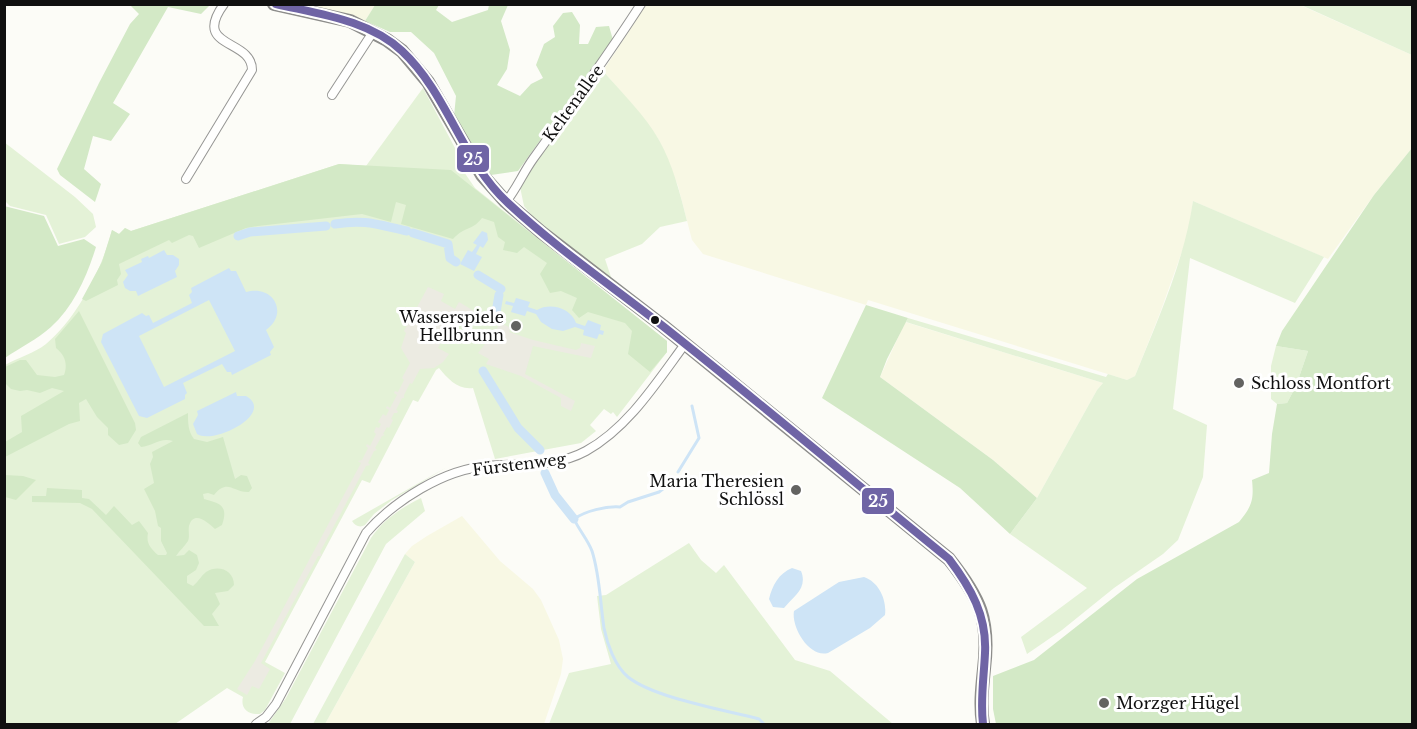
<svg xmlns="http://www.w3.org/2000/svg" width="1417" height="729" font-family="'Libre Baskerville',serif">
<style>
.farmland{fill:#f8f8e4}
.green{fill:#e4f2d7}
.forest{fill:#d3e9c6}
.plaza{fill:#ecebe2}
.water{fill:#cee4f6;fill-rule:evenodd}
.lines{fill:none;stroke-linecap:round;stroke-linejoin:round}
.stream{stroke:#cee4f6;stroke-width:3}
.canal{stroke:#cee4f6;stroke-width:9}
.street-casing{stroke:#969694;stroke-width:10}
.secondary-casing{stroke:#8d8d8b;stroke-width:14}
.street{stroke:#fffffe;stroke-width:8}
.secondary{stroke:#f5f5ec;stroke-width:10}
.bus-1-casing{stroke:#fff;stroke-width:12}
.bus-1{stroke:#6f64a5;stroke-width:8}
.bus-dot{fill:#101010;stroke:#fff;stroke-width:2}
.poi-dot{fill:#636361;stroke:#fff;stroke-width:2}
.labels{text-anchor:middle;stroke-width:6;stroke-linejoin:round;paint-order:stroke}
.street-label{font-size:16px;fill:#101010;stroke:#fff}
.poi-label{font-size:16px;fill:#101010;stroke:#fff;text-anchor:end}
.line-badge{stroke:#fff;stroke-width:2}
.badge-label{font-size:16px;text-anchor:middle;font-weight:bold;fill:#fff}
</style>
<rect width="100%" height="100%" fill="#fcfcf7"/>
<path class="farmland" d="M304 5H375L365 21 339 12Z
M646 5H1300L1412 55V148L1374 195 1328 259 1193 201 1189 232 1160 313 1135 376 1127 380 868 300 866 305 703 254 692 240 678 186 659 140 637 110 603 71Z
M905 322 1103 383 1097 390 1037 498 993 460 880 377Z
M462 516 500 561 533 589 541 600 559 640 563 659 561 674 544 724H325L415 562 405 554 412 546 427 536Z"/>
<path class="green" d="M1301 5H1412V55Z
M603 71C622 93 645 115 659 140 673 165 680 193 687 221L660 227 642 244 605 259 612 280 533 217 524 206 520 187 529 169Z
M423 88 455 148 464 172 475 188 667 341V352L617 417 613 412 611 414 604 409 590 425 596 431 581 443 495 459 473 388C458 390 448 379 439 368L436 370 418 402 413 400 370 483 362 480 265 662 285 673 265 710 260 714C249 715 240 709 243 697L227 688 175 724H5V365C17 358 35 353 46 344 78 317 102 269 112 230L119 234 125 228 131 231 339 164 366 166Z
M4 142 75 197 93 214 96 227 85 237 59 244 46 215 10 206 5 201Z
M1193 201 1324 257 1295 303 1190 258 1173 409 1207 425 1203 477 1178 540 1163 554 1114 588 1062 630 1027 654 1021 637 1087 588 1010 534 1037 498 1097 390 1103 383 906 322 908 318 1106 377 1108 374 1127 380 1135 376C1158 319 1184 262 1193 201Z
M1276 346 1308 351 1296 386 1287 403 1277 404 1271 399V366Z
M447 467 392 500 374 514 365 525C360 528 355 526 352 521Z
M421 498 425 511 386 544 290 724H268L286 698 371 538C384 519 401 508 421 498Z
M689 543 701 560 716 573 724 565 795 660 830 671 893 724H549L569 673 611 664 601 629 597 596 606 595Z
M405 554 415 562 325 724H313Z"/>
<path class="forest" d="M130 5H210L201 14 168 7 113 103 130 114 111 141 93 136 84 169 101 184 95 202 60 175 57 169 99 83 130 24 139 14Z
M375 5H439L436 10 452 22 488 10 489 5H508L501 21 510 50 507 69 497 85 520 96 531 84 543 78 536 65 544 44 555 37 553 26 563 13 572 12 580 25 579 44H588L596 27 609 26 613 40 518 171 491 175 454 116 456 96 434 53 411 32H390L365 21Z
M1412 148V724H996L993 709V676L1034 660 1137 579 1239 522C1252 506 1254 500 1252 480L1269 473 1272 434 1277 404 1287 403 1296 386 1308 351 1276 346 1282 331 1374 195Z
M339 164 451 170 667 341V352L650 372 628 354 632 331 625 323 588 312 579 318 572 310 577 298 561 291 550 293 540 274 547 263 524 247 517 253 503 250 505 242 498 237 494 222 482 218C472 231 465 226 453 239L401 224 406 205 396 202 391 222 362 214 258 226 246 228 199 248 193 236 189 235 172 243 169 240 119 264 121 274 117 280 118 285 86 301 82 299 102 262 112 230 119 234 125 228 131 231Z
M4 206 44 216 58 246 84 239 96 247C87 276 74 306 51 327 38 339 19 348 5 358Z
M866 305 908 318 887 359 880 377 993 460 1037 498 1010 534 960 488 822 398Z
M79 311 135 423 136 430 128 443 119 445 108 435V428L97 417 86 399 79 403 80 421 69 424 5 457V442L22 432 21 416 64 391 52 388 40 393 27 390 20 391 11 389 5 383V367L20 360H26L37 375 55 377 64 375C68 364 65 355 56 348L55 339Z
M188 413C188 423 188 431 194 439L207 442 223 437 235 479 241 475 247 476 252 488 249 492C233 493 228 478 214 495L208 493 203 494 204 499C219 503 229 505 222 525L215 529C209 524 194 509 189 526 188 532 190 536 188 541 185 546 180 550 176 556L184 555 189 550 197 555 199 563 196 570 187 576V583L193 586C198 582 201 576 206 572 218 564 234 570 234 585L228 591 215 593 220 604 212 614 219 626H204L92 509 80 503 32 502V496H46L47 488 82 490V498L89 499 106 515 114 506 132 525 139 521 148 533C146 543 150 548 158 555H166L167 553 161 541V528L158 526 155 511 144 489 154 483 150 464 153 457 152 452 173 441C160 437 153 446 141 447L138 443 141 437Z
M5 475 23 476 36 480 16 500 5 497Z"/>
<path class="plaza" d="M428 287 444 294 441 301 455 309 459 302 474 311 466 326 453 320 438 348 449 354 443 362 434 368 420 369 412 384 410 383 404 395V398H402L396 410 398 411 397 413H394L391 419 393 420 389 428 387 427 383 434 385 435 382 436 375 448 377 450 374 451 368 463 370 465 366 466 320 552 322 556H318L261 663 270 669 259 689 252 686 247 695 237 689 255 661 361 463 358 461 362 460 368 448 366 446 367 444 370 446 376 434 374 432 376 427 379 428 381 424 378 422 383 414 386 416 389 410 386 408 387 406 390 408 397 395 394 393 395 391 398 392 404 380 402 378 410 363 401 348 406 333 404 331Z
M500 323 511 328 509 332 533 340 576 350 580 348 581 343 595 346 591 358 533 346 525 374 575 401 571 411 561 406V398L521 376 486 364 489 359 478 353 486 343 489 331 494 334Z"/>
<path class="water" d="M482 231 487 233 488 240 483 248 480 246 476 254 482 257 474 271 460 264 468 250 472 252 477 245 473 243Z
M164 250 167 255H173L179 259V265L175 271 177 277 138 296 136 291H130L125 288 123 282 128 275 125 270 142 262 141 259 148 256 149 258Z
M229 268 231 271H236L246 292C274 284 289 314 266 330L274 347 270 352 271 355 232 375 231 372H227L222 364 183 383 187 393 185 395V399L147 418 139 416 101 342 103 334 142 313 146 316 149 315 153 323 192 303 189 295 192 292 191 288ZM209 300 235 351 164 387 139 336Z
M516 298 530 302 528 307 537 310C550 302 571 308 576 323L585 326 588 320 601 325 600 330 604 331 603 335 599 334 597 339 583 335 584 330 575 327 563 331 552 329 541 322 536 314 527 311 525 316 511 312 513 306 505 304 506 301 514 303Z
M236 392 237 396H246C276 413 214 445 197 434L193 424 198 415 197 411Z
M792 568 801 571C808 588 794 596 784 608L773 607 769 599C772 586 779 573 792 568Z
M864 577C879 582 887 600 885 615L870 628 828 653C809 658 791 627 794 611L839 582Z"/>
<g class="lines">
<path class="stream" d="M678 472 699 438 692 406
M668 485 659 492 628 502 620 507C606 506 585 511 574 519 579 530 588 540 592 551 600 576 600 602 604 628 607 644 615 666 628 677 654 698 725 710 759 719L764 724"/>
<path class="canal" d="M335 224C366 219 378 225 407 231
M413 233 448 244 450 258 456 262
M238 236 250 232 326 226
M478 275 501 289
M495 318 499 295
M483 371 518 428 540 450
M545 473 555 495 574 519"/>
<g class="street-casing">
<path id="street" d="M332 95 373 32
M186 179 252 70C252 38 191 49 224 4
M506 202C517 188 523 173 533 159 570 108 607 57 641 4
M256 724 266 717 276 704 366 533C394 501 444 469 488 466 521 463 555 468 586 451 628 428 657 382 685 344"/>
</g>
<g class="secondary-casing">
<path id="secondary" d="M274 4 350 21 387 40 402 51 428 82 482 175 506 202 541 232 663 326 949 559C980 598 990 620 984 669 982 688 980 706 983 724"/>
</g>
<use href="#street" class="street"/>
<use href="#secondary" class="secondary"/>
<g class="bus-1-casing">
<path id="bus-1" d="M276 4C319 14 369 20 402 51 448 94 462 161 508 203 556 248 612 286 664 327 760 403 854 482 949 559 971 588 987 616 985 653 984 677 980 700 983 724"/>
</g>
<use href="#bus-1" class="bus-1"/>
</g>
<circle class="bus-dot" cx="655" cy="320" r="5"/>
<g class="poi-dot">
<circle cx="516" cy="326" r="6"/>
<circle cx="1239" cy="383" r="6"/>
<circle cx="796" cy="490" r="6"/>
<circle cx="1104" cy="703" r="6"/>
</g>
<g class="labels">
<g class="street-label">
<text transform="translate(573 103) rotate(-54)" y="6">Keltenallee</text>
<text transform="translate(519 464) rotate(-7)" y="6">Fürstenweg</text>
</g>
<g class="poi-label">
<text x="504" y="323">Wasserspiele<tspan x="504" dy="18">Hellbrunn</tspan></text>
<text x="1251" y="389" text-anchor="start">Schloss Montfort</text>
<text x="784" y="487">Maria Theresien<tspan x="784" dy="18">Schlössl</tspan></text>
<text x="1116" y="709" text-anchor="start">Morzger Hügel</text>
</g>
</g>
<g class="line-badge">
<rect x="456" y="144" width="34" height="29" rx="6" fill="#6f64a5"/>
<rect x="861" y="487" width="34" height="28" rx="6" fill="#6f64a5"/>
</g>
<g class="badge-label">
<text x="473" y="165">25</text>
<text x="878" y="507">25</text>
</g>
<rect width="1417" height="729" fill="none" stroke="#101010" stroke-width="12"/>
</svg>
